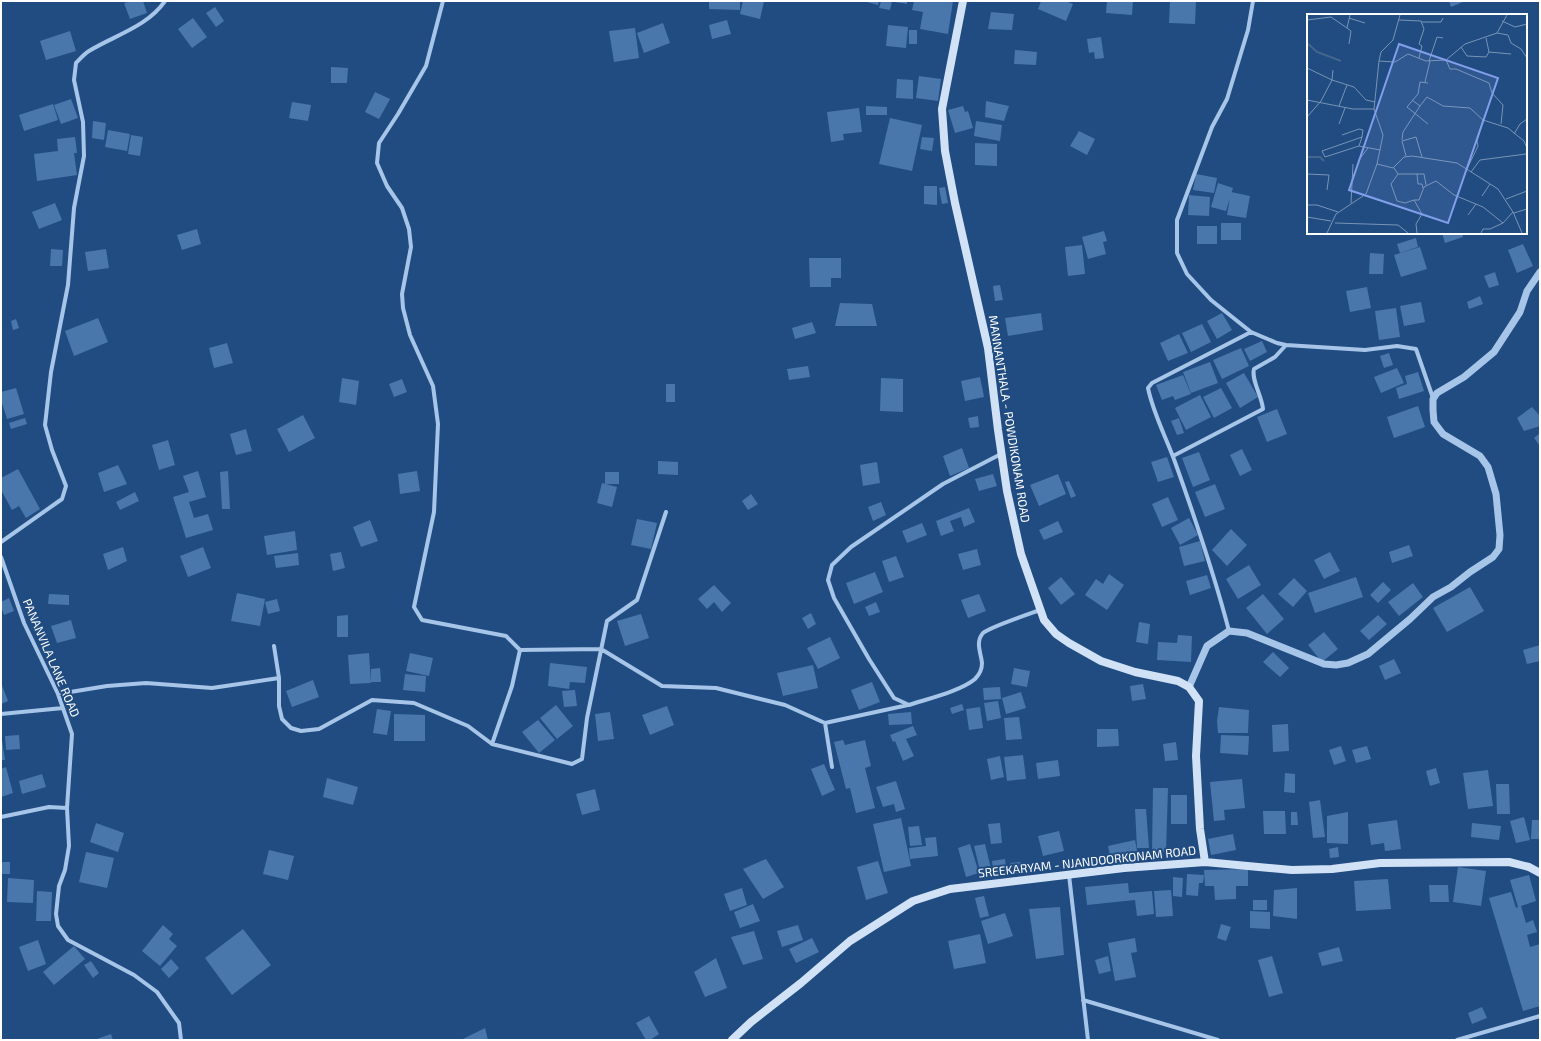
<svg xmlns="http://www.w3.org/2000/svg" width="1541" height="1041" font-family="'Exo 2',sans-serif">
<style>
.building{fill:#4976ab}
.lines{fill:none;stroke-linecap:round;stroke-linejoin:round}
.minor{stroke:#a7c5e8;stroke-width:4}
.tertiary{stroke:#a7c5e8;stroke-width:7}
.secondary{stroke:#d1e2f7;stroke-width:8}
.labels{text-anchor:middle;stroke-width:4;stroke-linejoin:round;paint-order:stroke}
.street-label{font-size:12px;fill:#fff;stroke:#204c82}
.inset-river{fill:none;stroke:#45658c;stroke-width:2}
.inset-road{fill:none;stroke:#7994b4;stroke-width:1}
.view{fill:#839eea;fill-opacity:0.15;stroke:#839eea;stroke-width:2}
.inset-edge{fill:none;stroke:#fff;stroke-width:2}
</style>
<rect width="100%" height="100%" fill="#204c82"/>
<path class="building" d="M132 1H143L147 13 130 19 124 3Z
M709 1H740V10L709 9Z
M743 1H764L760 19 740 14Z
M863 1H879L878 5Z
M881 1H892L890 10 879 8Z
M895 1H907V4L895 2Z
M914 1H953L948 34 920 29 923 12 912 10Z
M1041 1H1065L1073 4 1066 21 1038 9Z
M1107 1H1133L1132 15 1106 13Z
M1170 1H1196L1195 24 1169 23Z
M1449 1H1465L1451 7Z
M215 7 224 21 216 27 206 13Z
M991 12 1014 14 1012 30 988 29Z
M193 18 207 37 192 48 178 29Z
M727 20 731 34 712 39 709 25Z
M663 23 670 43 644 53 637 33Z
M888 25 908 27 906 48 886 46Z
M635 28 639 58 614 62 609 31Z
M909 30H917V44H909Z
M70 31 76 51 46 60 40 41Z
M1101 37 1104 58 1095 59 1094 52 1089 53 1087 39Z
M1015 50 1037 52 1036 65 1014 64Z
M331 67 348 68 347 83H331Z
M919 76 941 79 938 101 916 98Z
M897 79 913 80V99L896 98Z
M375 92 390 99 379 119 365 112Z
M71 99 78 118 61 124 54 105Z
M986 101 1009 106 1004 121 985 117Z
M292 102 311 105 308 121 289 118Z
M53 104 58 120 24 131 19 115Z
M866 106 887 107V115H866Z
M963 106 965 112 968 111 973 128 955 133 948 110Z
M859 108 862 132 843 134 844 140 831 142 827 112Z
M890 118 922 125 912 171 879 164Z
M93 121 106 123 104 140 92 138Z
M976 121 1002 125 1000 141 974 136Z
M108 130 130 134 127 151 105 147Z
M1079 131 1095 139 1087 155 1070 146Z
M131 135 143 137 140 156 128 154Z
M75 137 77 153H74L77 175 37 181 34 154 58 151 57 139Z
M922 137 934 138 932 151 920 149Z
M975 143 997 144V166L975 165Z
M1196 174 1217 178 1214 193 1193 190Z
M1218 183 1233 188 1226 211 1211 207Z
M924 186H937V205L924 204Z
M945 187 948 203 942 204 939 188Z
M1231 192 1250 196 1246 218 1227 215Z
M1189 195 1210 197 1209 216 1188 215Z
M55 203 62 220 39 229 32 212Z
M1221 223H1241V240H1221Z
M1197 226H1217V244H1197Z
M197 229 201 244 182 250 177 235Z
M1104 231 1107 241 1103 242 1106 254 1088 259 1082 237Z
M1442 233H1462L1463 237 1445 243Z
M1416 238 1418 247 1400 253 1397 244Z
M1523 244 1533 266 1517 273 1508 250Z
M1082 245 1085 274 1068 276 1065 247Z
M1420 247 1427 269 1401 277 1394 255Z
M51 249 63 250 62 266H50Z
M106 249 109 268 88 271 85 252Z
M1370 253 1384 254 1383 274H1369Z
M809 258H841V278H831V287H810Z
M1495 272 1499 285 1489 288 1484 276Z
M1000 285 1003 300 995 301 993 286Z
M1367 287 1371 308 1350 312 1346 291Z
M1480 296 1483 304 1469 309 1467 302Z
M1421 302 1425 322 1404 326 1400 306Z
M840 303 872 304 877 326H835Z
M1396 308 1400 337 1379 340 1375 311Z
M1041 313 1043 330 1008 336 1005 318Z
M1222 313 1232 330 1217 339 1207 321Z
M98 318 108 342 74 356 65 331Z
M16 319 19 328 13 330 11 321Z
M812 322 816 333 795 339 792 328Z
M1202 324 1211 342 1191 352 1182 333Z
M1179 334 1188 353 1168 361 1160 343Z
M1262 341 1267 352 1250 361 1244 349Z
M227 343 233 363 214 368 209 348Z
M1241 348 1249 366 1222 379 1213 360Z
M1389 353 1393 365 1384 368 1380 356Z
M1210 362 1218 383 1191 393 1183 372Z
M808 366 810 377 789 380 787 369Z
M1397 368 1404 383 1381 393 1374 377Z
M1418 372 1424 391 1399 399 1396 388 1407 384 1405 376Z
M1244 373 1258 397 1240 408 1226 383Z
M1183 375 1191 394 1175 400 1173 396 1162 400 1156 385Z
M980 377 984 397 965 401 961 381Z
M342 378 359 381 356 405 339 402Z
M881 378 903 379V412L880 411Z
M402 379 407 392 394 397 389 384Z
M666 384H675V402H666Z
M16 388 24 414 7 419 1 400V392Z
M1221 388 1232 408 1214 418 1203 397Z
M1200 395 1211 417 1186 430 1175 408Z
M1418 406 1425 427 1394 438 1387 417Z
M1532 407 1540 416V426L1524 431 1517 418Z
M1277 409 1287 434 1267 442 1257 417Z
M303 415 315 438 289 452 277 429Z
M978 416 979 427 970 428 968 418Z
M25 418 27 424 11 429 9 423Z
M1179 418 1184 433 1177 435 1171 421Z
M246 429 252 451 236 455 230 434Z
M1540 433V446L1534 438Z
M168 440 175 465 159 470 152 445Z
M962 448 969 468 950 476 943 456Z
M1242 449 1252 470 1240 476 1230 455Z
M1199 452 1210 480 1193 487 1182 458Z
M1167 457 1174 477 1158 482 1151 462Z
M658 461 678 462V475L658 474Z
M877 462 880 483 863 486 860 465Z
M118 465 127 484 104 492 98 473Z
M18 469 40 509 26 518 19 506 12 510 1 490V478Z
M198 471 206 497 189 502 194 518 208 514 213 530 186 538 173 497 189 492 183 476Z
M228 471 230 509H222L220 472Z
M417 471 420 491 400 494 398 474Z
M605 472H619V484H605Z
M993 474 997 486 979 491 975 479Z
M1058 474 1066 494 1039 506 1030 485Z
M1069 481 1076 496 1071 498 1065 482Z
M602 483 617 487 612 507 597 503Z
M1215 484 1225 509 1205 517 1195 492Z
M135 492 139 501 120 510 116 502Z
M751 494 758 504 748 510 742 501Z
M1168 497 1178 520 1162 527 1152 504Z
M881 502 886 515 873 521 868 507Z
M969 508 975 522 964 527 961 517 950 521 954 531 941 536 936 521Z
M1189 518 1198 535 1180 545 1171 528Z
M637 519 657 523 651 549 631 545Z
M370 520 378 541 361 547 353 527Z
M1058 521 1063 532 1044 540 1039 530Z
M922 523 927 535 907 543 902 531Z
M1231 529 1247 545 1227 566 1212 550Z
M295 531 297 550 267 555 264 536Z
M1200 541 1205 561 1184 566 1179 547Z
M1409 545 1413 556 1392 563 1389 552Z
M123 547 127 561 108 570 103 554Z
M203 547 211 568 188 577 180 556Z
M977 549 981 565 963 570 958 554Z
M341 552 345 568 333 571 330 554Z
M1330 552 1340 571 1324 579 1314 560Z
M298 553 299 565 276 568 274 556Z
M896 556 904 577 889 582 882 561Z
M1249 565 1261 585 1238 599 1226 579Z
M875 572 883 592 854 604 846 583Z
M1109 574 1124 585 1107 610 1085 595 1096 579 1103 584Z
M1207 575 1211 588 1190 595 1186 581Z
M1061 577 1075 594 1061 605 1048 588Z
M1356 577 1363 597 1315 613 1308 593Z
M1294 578 1307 591 1293 607 1278 594Z
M1383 582 1391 590 1378 603 1370 595Z
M1413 583 1423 597 1399 616 1388 602Z
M714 585 731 603 722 612 714 602 707 609 698 599Z
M1470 587 1484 611 1447 632 1433 608Z
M237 593 265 599 260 626 231 621Z
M49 594 69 595V605L48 604Z
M979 594 986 611 968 618 961 600Z
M1263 594 1284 619 1267 634 1246 608Z
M9 598 14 611 4 615 1 607V602Z
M277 599 280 611 268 614 265 602Z
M876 602 880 612 869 616 865 607Z
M811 613 816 624 808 629 802 618Z
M641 614 649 638 625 646 617 621Z
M348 615V637H337V616Z
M1378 615 1387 624 1369 640 1360 631Z
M71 620 76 638 57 643 51 626Z
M1139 622 1150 624 1148 644 1136 642Z
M1324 632 1338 649 1322 662 1308 645Z
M1178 635 1192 636 1191 662 1157 660 1158 642 1177 643Z
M830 637 840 658 818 669 807 648Z
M1540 645V661L1527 664 1523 650Z
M1273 652 1289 668 1280 677 1263 662Z
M369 653 371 683 350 684 348 655Z
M410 653 433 658 429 676 406 671Z
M1394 659 1401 673 1385 680 1379 666Z
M550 663 587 667 585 683 570 682 569 689 548 686Z
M813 665 818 688 783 696 777 673Z
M380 668 381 682H371V669Z
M1014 668 1030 671 1027 687 1011 684Z
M405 674 426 676 425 692 403 690Z
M313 680 319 697 292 707 286 691Z
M872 682 880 702 859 710 851 690Z
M1 683 8 701 1 704Z
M1143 684 1146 699 1132 701 1130 686Z
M1000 687 1001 699 984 700 983 688Z
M575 690 577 706 564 707 562 691Z
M1021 692 1026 708 1006 714 1002 698Z
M998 701 1001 718 987 721 984 703Z
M962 704 964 710 952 714 950 708Z
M556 705 573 726 557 739 540 718Z
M667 706 674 725 650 735 642 715Z
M980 707 983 728 969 730 966 709Z
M1219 707 1249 710 1248 733H1218L1217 721Z
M377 709 391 711 387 735 373 733Z
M610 712 614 739 598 741 595 714Z
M911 712 912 724 889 725 888 714Z
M394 714 425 715V741H394Z
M1019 717 1022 739 1006 740 1004 718Z
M538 720 555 740 539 753 522 732Z
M1288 724 1289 751 1273 752 1272 725Z
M913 726 917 735 906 739 914 756 903 761 895 741 893 742 890 735Z
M1097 729H1118L1119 746 1097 747Z
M1 733 5 760H1Z
M19 735 20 749 6 750 5 736Z
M1221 735 1249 736 1248 755 1220 753Z
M843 740 845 745 865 740 871 766 865 768 875 808 856 813 850 788 846 789 834 742Z
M1176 742 1178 760 1165 761 1163 744Z
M1341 746 1346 761 1334 765 1329 750Z
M1367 746 1371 759 1356 763 1352 750Z
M1023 755 1026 779 1007 781 1004 757Z
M1000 756 1004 777 991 780 987 759Z
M1058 760 1060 776 1038 779 1036 763Z
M824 764 835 790 822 796 811 769Z
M6 767 13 793 1 797V769Z
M1436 768 1440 783 1430 786 1426 771Z
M1488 770 1493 806 1468 809 1463 773Z
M1285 773 1295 774V793L1284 792Z
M42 774 46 787 22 794 19 781Z
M327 778 358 787 353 805 323 797Z
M1242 779 1245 808 1224 810 1225 820 1214 821 1210 782Z
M896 781 905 809 896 812 894 804 883 807 876 787Z
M1496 784H1509L1510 814H1497Z
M1153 788H1168L1166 852 1152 851Z
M595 789 600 810 582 815 576 794Z
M1171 795H1187V824H1171Z
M1320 800 1325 837 1313 838 1309 802Z
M1135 809H1146L1149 848H1137Z
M1263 811H1285L1286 834H1264Z
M1291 812H1297L1298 825H1291Z
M1348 812V844L1327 843V816Z
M1524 817 1530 840 1516 843 1510 821Z
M901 818 911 866 884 872 873 824Z
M1397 820 1401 849 1385 851 1384 843 1371 845 1368 824Z
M1532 820H1540V839H1531Z
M96 823 124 833 118 852 90 842Z
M1000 823 1002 843 991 844 988 824Z
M1472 823 1501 826 1499 840 1471 837Z
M919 826 922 845 910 846 908 827Z
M1059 831 1064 851 1043 856 1038 836Z
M1233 834 1236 850 1211 855 1208 839Z
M936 837 938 856 910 859 909 848 926 846 925 838Z
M1135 840 1138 855 1111 861 1108 846Z
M970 844 979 873 966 877 958 848Z
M985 844 993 877 982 879 974 846Z
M1338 847 1339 857 1330 858 1329 849Z
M269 850 294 856 288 880 263 874Z
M86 852 114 858 107 888 79 882Z
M766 859 784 887 763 899 743 869Z
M1005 859 1007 874 994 876 992 861Z
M878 861 888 893 866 900 857 867Z
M1 862H10V874H1Z
M1021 862 1023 873 1011 874 1010 863Z
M1458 867 1486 871 1481 906 1453 902Z
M1248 869V886H1236V899L1215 900 1214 886H1205L1204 870Z
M1187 874 1204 875 1203 883H1199L1198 896 1186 895Z
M1529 875 1536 901 1521 906 1526 923 1533 920 1537 932 1527 935 1530 947 1540 944V1006L1523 1011 1489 898 1511 892 1516 908 1518 907 1510 880Z
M1173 877 1183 878 1182 897 1173 896Z
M8 878 34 880 33 903 7 902Z
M1388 879 1391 909 1356 911 1354 881Z
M1128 883 1129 893 1152 891 1154 914 1137 916 1135 900 1087 905 1085 887Z
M1429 885H1448L1449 902H1430Z
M742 888 747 905 730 911 724 894Z
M1297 888V919L1273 916 1274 890Z
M1171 890 1173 916 1156 917 1154 891Z
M37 891 52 892 51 921H36Z
M984 896 989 916 980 918 975 898Z
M1253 900H1267V910H1253Z
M753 904 760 921 740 928 734 912Z
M1060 907 1064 955 1036 959 1029 909Z
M1250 911 1270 912V929L1250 928Z
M1005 913 1013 936 988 944 981 921Z
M1221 924 1231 927 1226 941 1217 938Z
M163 925 173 934 169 939 177 946 160 966 142 951Z
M798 925 803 940 782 947 777 931Z
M243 929 271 965 232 995 205 958Z
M754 931 763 959 743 965 731 937Z
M980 934 986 963 954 969 948 941Z
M812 938 819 952 796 963 789 949Z
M1135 938 1137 952 1131 953 1136 977 1115 981 1108 943Z
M38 940 46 964 28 971 19 947Z
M74 946 85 959 54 985 43 972Z
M1339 947 1343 961 1322 966 1318 953Z
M1108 956 1111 971 1099 974 1095 960Z
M1272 956 1283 993 1269 997 1258 960Z
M716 958 727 988 705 997 694 972Z
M171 959 179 968 169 978 161 969Z
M91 961 99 973 93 978 84 965Z
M1482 1007 1487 1018 1472 1024 1468 1013Z
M649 1016 659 1034 650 1040H646L636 1023Z
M485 1028 488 1040H461Z
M111 1034 113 1040H94Z"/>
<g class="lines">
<path class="minor" d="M443 1 426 66 398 114 379 143 377 163 387 186 402 208 409 229 411 247 402 294 403 308 410 335 433 386 438 424 434 512 414 607 422 620 506 636 520 650 512 686 492 744
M1253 1 1248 30 1227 99 1212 127 1177 220V253L1187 274 1211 300 1251 332 1277 343 1286 345 1365 350 1397 346 1416 349 1433 398
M1001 454 943 484 851 547 832 565 828 580 834 598 869 659 894 698 909 705C927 699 961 691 975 679 979 675 982 669 982 663 981 653 975 642 983 633 990 627 1029 614 1040 610
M1173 456 1263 409C1262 396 1251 380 1254 369L1275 357 1286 345
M1 542 62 499 66 486 52 450 45 425 51 372 68 285 74 208 84 156 83 122 74 80 76 63C80 59 84 54 89 51 115 35 147 27 165 1
M1 557 24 623 58 694 72 734 67 808 69 846 65 870 59 886 56 914 58 926 68 940 134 975 157 992 179 1023 181 1040
M1229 631C1214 573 1195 518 1175 462 1166 437 1153 413 1148 388L1152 383 1251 332
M274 646 279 678V706L282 719 291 728 301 731 319 729 372 700 414 703 468 726 492 744 572 764 582 759 587 718 607 621 637 600 666 512
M520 650 601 649 662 686 716 688 785 705 825 723 908 705
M58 694 107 686 146 683 212 688 279 678
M1 714 63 708
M825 723 832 767
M1 817 49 807 67 808
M1069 875 1088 1040
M1083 1000 1218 1040
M1457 1040 1540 1016"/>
<path class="tertiary" d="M1189 687 1207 646 1229 631 1247 633 1324 664 1336 665 1348 663 1368 654 1410 619 1433 597 1451 587 1470 572 1493 557 1499 549 1500 535 1496 494 1488 467 1480 456 1443 434 1434 422 1433 410V399L1437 393 1464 377 1494 352 1520 312 1527 291 1540 272"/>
<path class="secondary" d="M963 1 942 109 945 151 955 203 988 348 998 430 1007 491 1021 554 1044 620 1056 634 1069 643 1101 661 1135 672 1178 681 1189 687 1199 701 1196 756 1200 829 1205 862
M732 1040 751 1022 801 983 850 941 913 901 950 889 1124 868 1205 862 1292 870 1332 869 1380 863 1509 862 1529 867 1540 873"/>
</g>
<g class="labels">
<g class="street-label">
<text transform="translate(1009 419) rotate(81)" y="4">MANNANTHALA - POWDIKONAM ROAD</text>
<text transform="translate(51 658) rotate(67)" y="4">PANANVILA LANE ROAD</text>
<text transform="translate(1087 862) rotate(-6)" y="4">SREEKARYAM - NJANDOORKONAM ROAD</text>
</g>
</g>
<g transform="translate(1307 14)">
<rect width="220" height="220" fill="#204c82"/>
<path class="inset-river" d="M0 29 10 38 34 47M0 143H13L17 147"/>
<path class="inset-road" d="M42 4 58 9M0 6 24 3 40 14 43 1M92 6 114 7 117 15 112 30 115 32 112 44M195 7 208 13 220 10M114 8H134L136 4M40 14 44 17 42 30M190 19 201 21 204 29 214 35 220 44M179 24 182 38 204 40M154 33 160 42 179 43 182 38M139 46 143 55H149L182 69 185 79 196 91 194 110M72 47 88 48 101 40 119 47 139 46 158 30 190 19 200 1M122 47 130 23 136 24M0 54 25 66 47 73 59 86 68 88M118 68 123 47M0 86 46 95H67M105 86 113 92 120 83 136 92 163 94 176 106 201 114 217 127 220 134M32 92 40 71M0 103 14 87 25 66 26 56M32 110 38 94M121 110 100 93 111 80 113 68 121 69M207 120 213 110 220 105M35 121 52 115 56 116 55 123M95 126 96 118 113 92M52 132 55 123 15 137 18 143 52 132 73 136M99 142 95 127 109 123 115 143M51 147 61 134M70 150 86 154 97 143 105 142 150 149 191 175 206 198 215 219M87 154 91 160 84 170 90 187 98 189 107 186 115 200 109 210 110 219M160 155 171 132 170 127 176 106M164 158 173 146 219 140 220 137M0 160 22 161 20 176M91 160H117L119 171M110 160 111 170H115L116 174M175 182 183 170M199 185 220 177M107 186H112L117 173 129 167 147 181 176 193 196 209M44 189 46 150M0 191H10L31 198M207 199 220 195M161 201 169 190M0 203 24 207M28 209 91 211 101 219M20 219 29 200 59 180 70 150 76 121 67 95 72 47 74 38 86 26 93 1M174 219 176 215H183L196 209 206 198"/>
<path class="view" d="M92 30 191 64 141 209 42 176Z"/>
<rect width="220" height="220" class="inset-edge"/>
</g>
<rect width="1541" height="1041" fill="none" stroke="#ffffff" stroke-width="4"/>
</svg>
